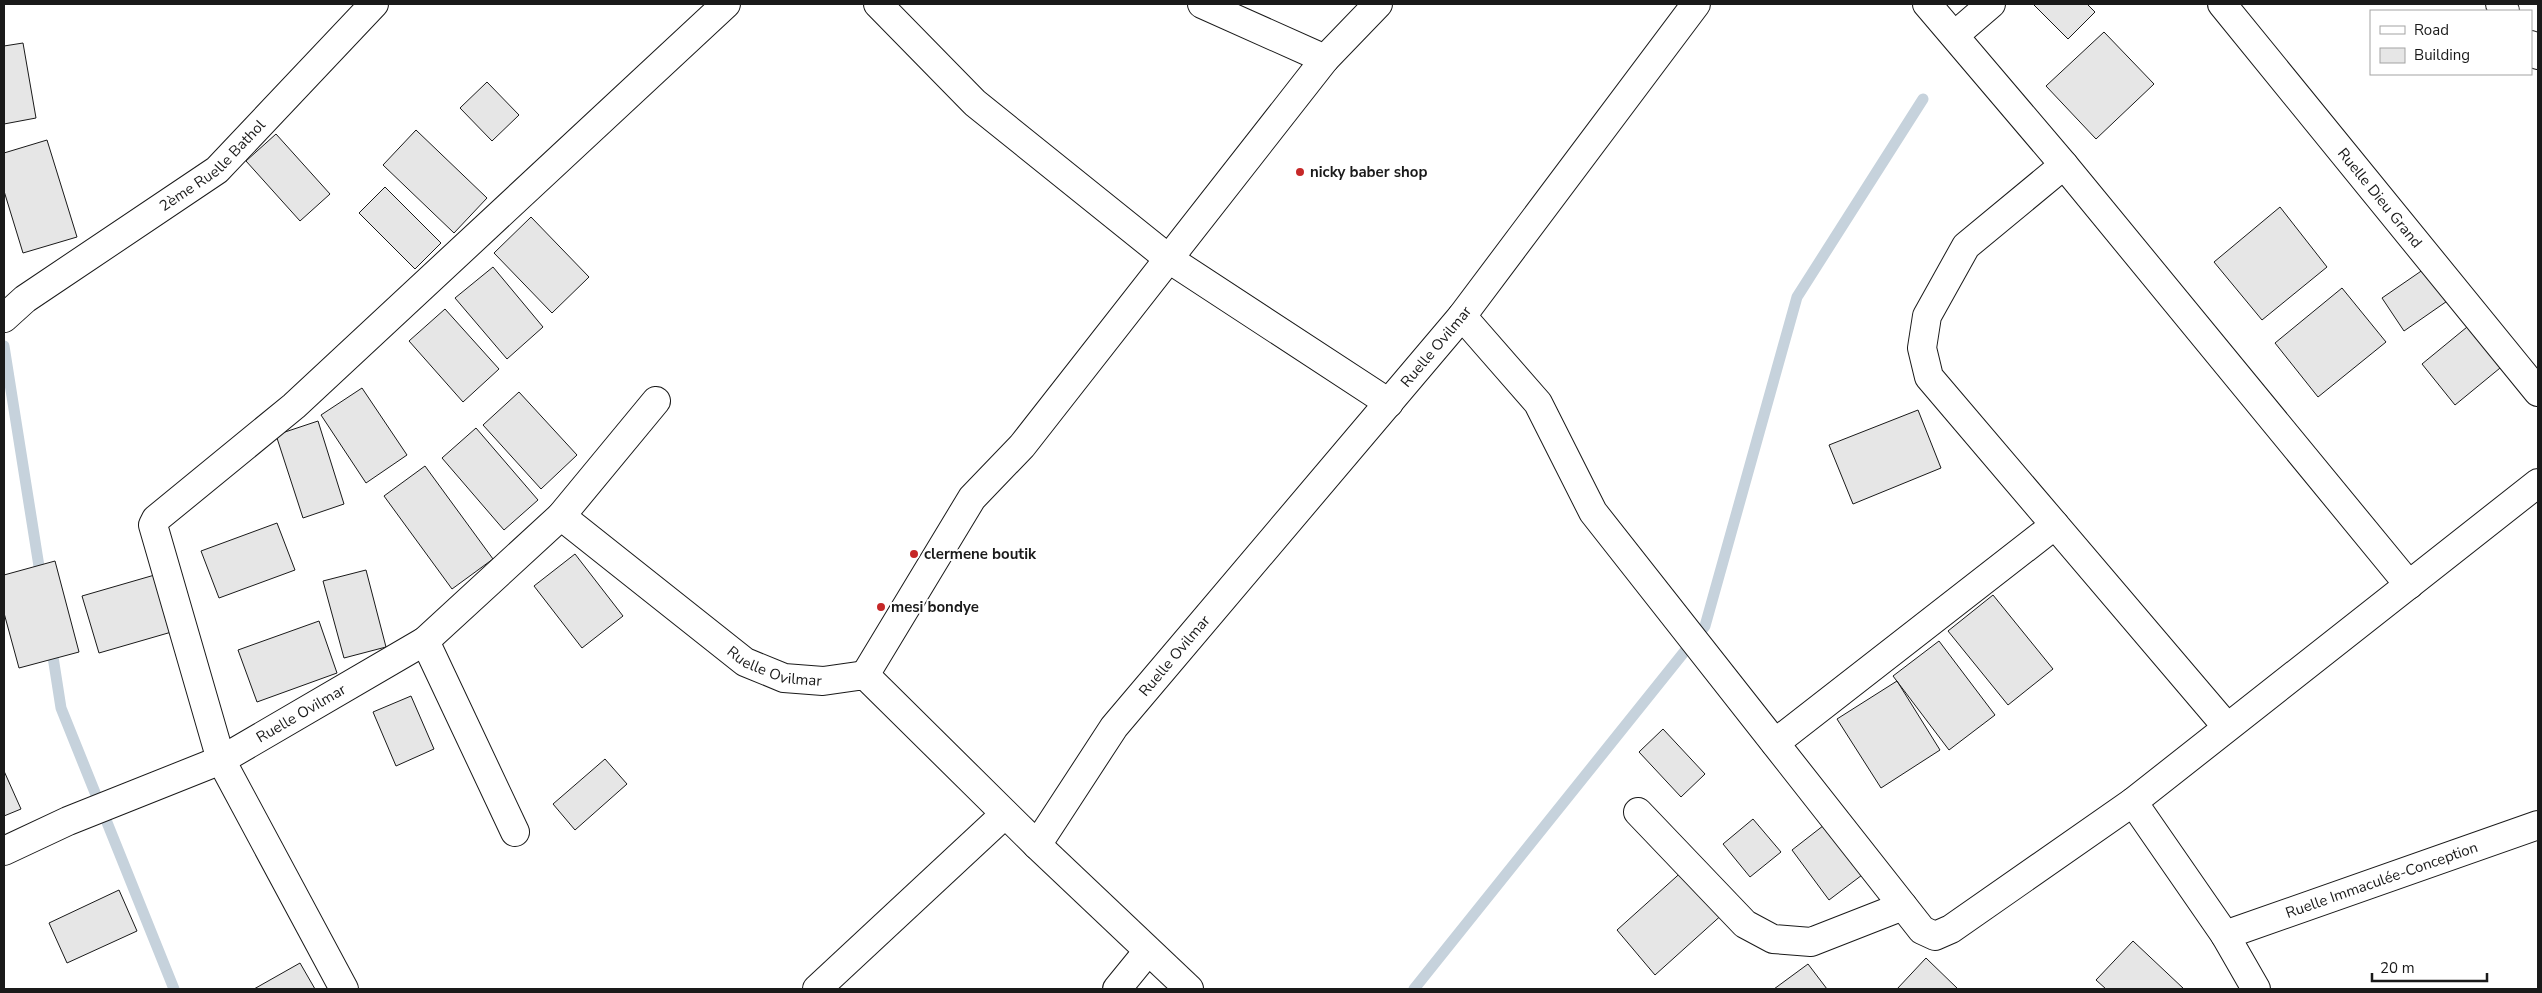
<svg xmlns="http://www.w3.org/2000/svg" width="2542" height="993" font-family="'Nunito Sans',sans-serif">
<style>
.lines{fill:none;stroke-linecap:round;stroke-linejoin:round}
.stream{stroke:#c6d2dc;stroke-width:11}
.building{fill:#e6e6e6;stroke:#1a1a1a}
.minor-casing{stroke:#1a1a1a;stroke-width:30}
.minor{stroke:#fff;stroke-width:28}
.poi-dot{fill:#c62828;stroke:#fff;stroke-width:2}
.labels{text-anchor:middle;stroke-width:4;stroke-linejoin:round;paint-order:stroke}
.street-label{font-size:15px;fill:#1a1a1a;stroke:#fff}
.poi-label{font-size:15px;font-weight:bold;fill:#1a1a1a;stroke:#fff;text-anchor:start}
</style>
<rect width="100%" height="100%" fill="#fff"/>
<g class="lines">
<path class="stream" d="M4 346 41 579
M51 644 61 708 174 989
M1414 989 1705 626 1797 297 1923 99"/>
</g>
<path class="building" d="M2033 4H2087L2095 12 2068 39Z
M2104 32 2154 84 2096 139 2046 86Z
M23 43 36 118 4 124V46Z
M487 82 519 115 492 141 460 108Z
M416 130 487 198 454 233 383 165Z
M276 134 330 194 300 221 246 161Z
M47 140 77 237 23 253 4 191V153Z
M385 187 441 243 415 269 359 213Z
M2280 207 2327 267 2262 320 2214 262Z
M531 217 589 277 552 313 494 253Z
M2430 265 2453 297 2404 331 2382 298Z
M493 267 543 327 507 359 455 298Z
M2342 288 2386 342 2318 397 2275 343Z
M445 309 499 369 463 402 409 341Z
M2478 318 2511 359 2455 405 2422 364Z
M362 388 407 455 366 483 321 415Z
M519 392 577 455 541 489 483 425Z
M1918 410 1941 468 1853 504 1829 445Z
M318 421 344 504 303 518 276 435Z
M476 428 538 500 504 530 442 458Z
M425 466 493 559 452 589 384 496Z
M277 523 295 570 219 598 201 551Z
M575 554 623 616 582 648 534 586Z
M55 561 79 652 19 668 4 613V575Z
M366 570 386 647 344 658 323 581Z
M158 574 175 631 99 653 82 596Z
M1993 595 2053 669 2008 705 1948 631Z
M319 621 337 673 257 702 238 650Z
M1939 641 1995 715 1949 750 1893 676Z
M1897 681 1940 750 1881 788 1837 719Z
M411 696 434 749 396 766 373 712Z
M1663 729 1705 774 1681 797 1639 752Z
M605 759 627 784 575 830 553 804Z
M4 771 21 809 4 816Z
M1753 819 1781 852 1750 877 1723 844Z
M1828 822 1866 872 1829 900 1792 850Z
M1686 868 1725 912 1655 975 1617 930Z
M119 890 137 931 67 963 49 923Z
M2133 941 2184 989H2106L2096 980Z
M1926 958 1958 989H1897Z
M300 963 315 989H254Z
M1808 964 1827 989H1774Z"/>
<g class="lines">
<g class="minor-casing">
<g id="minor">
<path d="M878 4 975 103 1169 259 1389 403"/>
<path d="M1202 4 1325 59 1378 4"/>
<path d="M1927 4 2064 165 2409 585"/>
<path id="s1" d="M2222 4 2538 392"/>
<path d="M2500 4 2505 11"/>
<path d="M1955 35 1991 4"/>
<path d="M2531 45 2538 55"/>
<path d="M2064 165 1966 246 1927 316 1922 348 1929 377 2227 727"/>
<path d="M1462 316 1538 403 1593 512 1922 930 1935 936 1951 929 2133 802 2538 483"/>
<path id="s2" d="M4 318 25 299 217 170 374 4"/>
<path d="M561 516 656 401"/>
<path d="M425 641 515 832"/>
<path d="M865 675 972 498 1022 446 1325 59"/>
<path d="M1775 743 2055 525"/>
<path d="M2133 802 2225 935 2256 989"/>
<path d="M1638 812 1745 924 1773 939 1811 942 1903 906"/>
<path d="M1037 845 1189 989"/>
<path id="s3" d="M4 851 68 821 221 760 425 641 561 516 745 662 784 678 823 681 865 675 1037 845 1114 727 1462 316 1696 4"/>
<path id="s4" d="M2225 935 2538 825"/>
<path d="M344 989 221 760 153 525 156 519 294 406 726 4"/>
<path d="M817 989 1005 814"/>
<path d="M1117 989 1148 951"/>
</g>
</g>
<use href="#minor" class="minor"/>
</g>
<g class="poi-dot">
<circle cx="1300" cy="172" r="5"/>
<circle cx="914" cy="554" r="5"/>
<circle cx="881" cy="607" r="5"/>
</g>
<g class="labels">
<g class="street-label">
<text dy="5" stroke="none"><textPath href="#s2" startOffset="259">2ème Ruelle Bathol</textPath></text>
<text dy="5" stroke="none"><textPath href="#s1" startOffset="250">Ruelle Dieu Grand</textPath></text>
<text dy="5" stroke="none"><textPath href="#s3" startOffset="1896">Ruelle Ovilmar</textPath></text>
<text dy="5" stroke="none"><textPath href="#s3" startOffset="1491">Ruelle Ovilmar</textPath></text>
<text dy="5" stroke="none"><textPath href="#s3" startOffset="921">Ruelle Ovilmar</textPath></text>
<text dy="5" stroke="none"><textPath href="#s3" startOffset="328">Ruelle Ovilmar</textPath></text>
<text dy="5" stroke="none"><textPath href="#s4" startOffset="166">Ruelle Immaculée-Conception</textPath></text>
</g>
<g class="poi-label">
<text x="1310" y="177">nicky baber shop</text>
<text x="924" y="559">clermene boutik</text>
<text x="891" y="612">mesi bondye</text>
</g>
</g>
<rect width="2542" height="993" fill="none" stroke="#1a1a1a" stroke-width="10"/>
<rect x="2370" y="10" width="162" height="65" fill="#ffffff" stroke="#a3a3a3"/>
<rect x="2380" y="26" width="25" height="8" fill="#ffffff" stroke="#a3a3a3"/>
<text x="2414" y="35" font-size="15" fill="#1a1a1a">Road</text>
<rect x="2380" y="48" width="25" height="15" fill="#e6e6e6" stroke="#a3a3a3"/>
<text x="2414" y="60" font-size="15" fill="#1a1a1a">Building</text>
<path d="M2372 973v8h115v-8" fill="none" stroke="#1a1a1a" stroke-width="2.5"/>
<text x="2380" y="973" font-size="15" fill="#1a1a1a" stroke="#ffffff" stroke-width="4" paint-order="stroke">20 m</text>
</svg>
